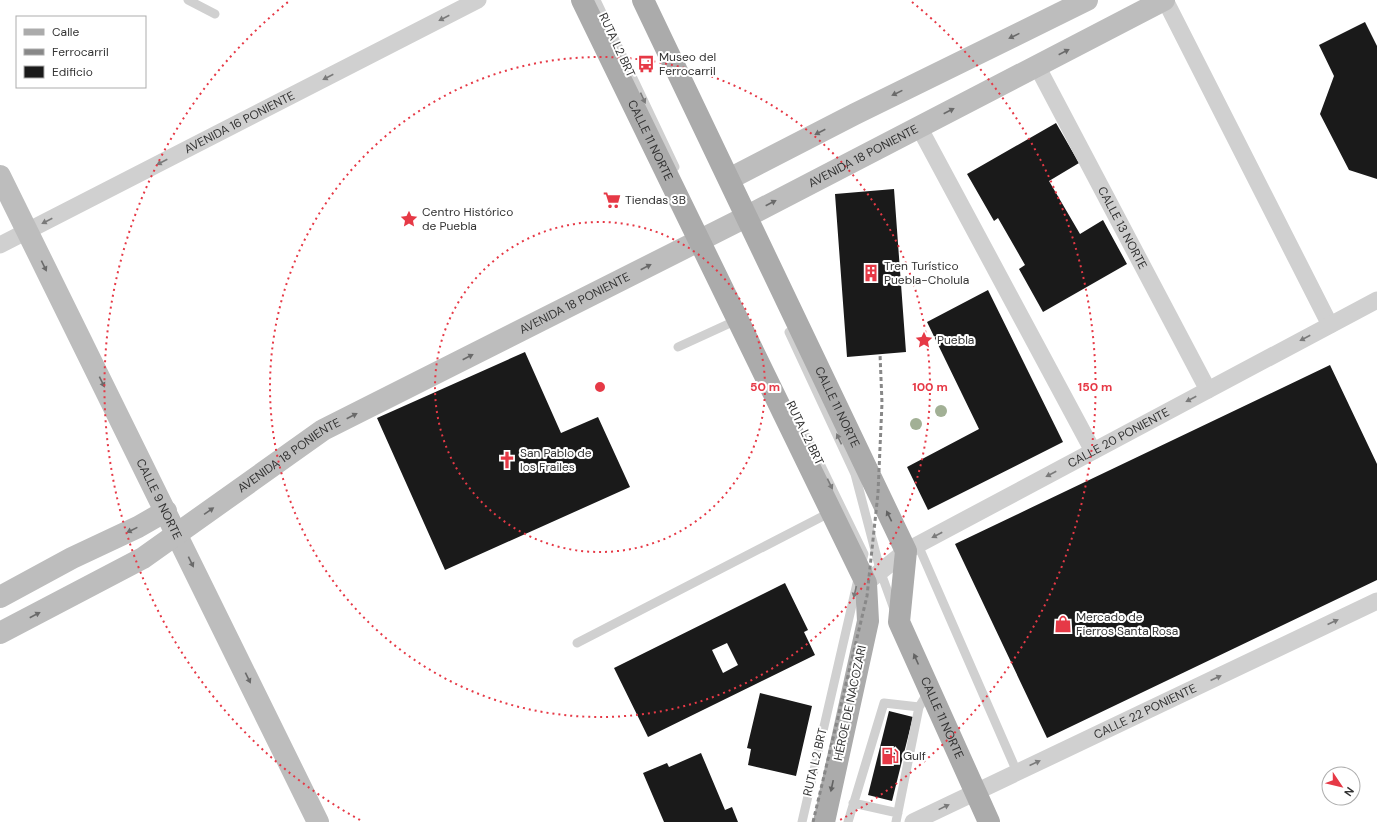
<svg xmlns="http://www.w3.org/2000/svg" width="1377" height="822" font-family="'DM Sans',sans-serif">
<style>
.building{fill:#1a1a1a;fill-rule:evenodd}
.lines{fill:none;stroke-linecap:round;stroke-linejoin:round}
.lane{stroke:#d0d0d0;stroke-width:9}
.street{stroke:#d0d0d0;stroke-width:17}
.secondary{stroke:#bdbdbd;stroke-width:22}
.primary{stroke:#ababab;stroke-width:22}
.rail{stroke:#888;stroke-width:3;stroke-dasharray:4 3;stroke-linecap:butt}
.tree{fill:#a2b095}
.oneway{fill:#7a7a7a}
.oneway2{fill:#6a6a6a}
.oneway3{fill:#636363}
.ring{fill:none;stroke:#e63946;stroke-width:2;stroke-dasharray:2 4}
.labels{text-anchor:middle;stroke-width:4;stroke-linejoin:round;paint-order:stroke}
.street-label{font-size:12px;fill:#333;stroke:#fff}
.poi-label{font-size:12px;fill:#333;stroke:#fff;text-anchor:start}
.centre{fill:#e63946;stroke:#fff;stroke-width:2}
.ring-label{font-size:12px;text-anchor:middle;font-weight:bold;fill:#e63946;stroke:#fff;stroke-width:4;stroke-linejoin:round;paint-order:stroke}
</style>
<rect width="100%" height="100%" fill="#fff"/>
<path class="building" d="M1365 22 1377 46V179L1349 170 1320 114 1334 76 1319 45Z
M1056 123 1079 163 1049 181 1080 234 1103 220 1127 264 1043 312 1019 269 1025 265 998 218 994 221 967 174Z
M894 189 906 352 847 357 835 194Z
M988 290 1063 442 928 510 907 467 979 429 927 322Z
M525 352 561 433 598 417 630 487 445 570 377 418Z
M1330 365 1377 464V580L1047 738 955 544Z
M785 583 808 630 804 632 815 655 648 737 614 668ZM727 643 738 665 723 673 712 650Z
M760 693 812 706 796 776 748 765 751 749 747 748Z
M889 711 913 717 892 801 868 795Z
M701 753 725 810 732 807 738 822H664L643 773 667 763 669 767Z"/>
<g class="lines">
<path class="lane" d="M188 0 215 14
M596 0 675 167
M789 332 855 474 881 573 894 609
M678 347 737 320
M807 437 864 554 861 566
M918 545 1017 772
M577 643 831 512
M853 803 898 813
M802 822 858 579
M848 822 884 703 919 707
M896 822 919 707 929 691"/>
<g class="street">
<path d="M1165 0 1330 325"/>
<path id="s1" d="M1037 66 1208 390"/>
<path d="M919 127 1093 451"/>
<path id="s2" d="M0 245 478 0"/>
<path id="s3" d="M866 583 906 551 1377 300"/>
<path id="s4" d="M913 822 1377 601"/>
</g>
<g class="secondary">
<path id="s5" d="M0 176 318 822"/>
<path d="M729 179 855 114 1087 0"/>
<path d="M0 597 72 558 138 527 166 511"/>
<path id="s6" d="M0 633 143 558 323 430 738 221 1164 0"/>
</g>
<g class="primary">
<path id="s7" d="M582 0 866 583 868 621 824 822"/>
<path id="s8" d="M643 0 906 551 899 622 989 822"/>
</g>
<path class="rail" d="M813 822 867 596 878 493 882 403 880 354"/>
</g>
<g class="tree">
<circle cx="941" cy="411" r="6"/>
<circle cx="916" cy="424" r="6"/>
</g>
<defs><path id="oneway-solid" d="M-6-.8H1V-3.2L6.5 0L1 3.2V.8H-6Z"/></defs>
<g class="oneway">
<use href="#oneway-solid" transform="translate(444 18) rotate(153)"/>
<use href="#oneway-solid" transform="translate(328 77) rotate(153)"/>
<use href="#oneway-solid" transform="translate(643 98) rotate(65)"/>
<use href="#oneway-solid" transform="translate(162 162) rotate(153)"/>
<use href="#oneway-solid" transform="translate(47 221) rotate(153)"/>
<use href="#oneway-solid" transform="translate(1305 338) rotate(152)"/>
<use href="#oneway-solid" transform="translate(1191 399) rotate(152)"/>
<use href="#oneway-solid" transform="translate(839 439) rotate(-115)"/>
<use href="#oneway-solid" transform="translate(1051 474) rotate(152)"/>
<use href="#oneway-solid" transform="translate(830 484) rotate(64)"/>
<use href="#oneway-solid" transform="translate(937 535) rotate(152)"/>
<use href="#oneway-solid" transform="translate(855 592) rotate(103)"/>
<use href="#oneway-solid" transform="translate(1333 622) rotate(-25)"/>
<use href="#oneway-solid" transform="translate(1216 678) rotate(-25)"/>
<use href="#oneway-solid" transform="translate(1035 763) rotate(-25)"/>
<use href="#oneway-solid" transform="translate(944 807) rotate(-26)"/>
</g>
<g class="oneway2">
<use href="#oneway-solid" transform="translate(1014 36) rotate(154)"/>
<use href="#oneway-solid" transform="translate(1064 52) rotate(-27)"/>
<use href="#oneway-solid" transform="translate(897 93) rotate(154)"/>
<use href="#oneway-solid" transform="translate(949 111) rotate(-27)"/>
<use href="#oneway-solid" transform="translate(820 132) rotate(153)"/>
<use href="#oneway-solid" transform="translate(771 203) rotate(-27)"/>
<use href="#oneway-solid" transform="translate(44 266) rotate(64)"/>
<use href="#oneway-solid" transform="translate(646 267) rotate(-27)"/>
<use href="#oneway-solid" transform="translate(468 357) rotate(-27)"/>
<use href="#oneway-solid" transform="translate(102 382) rotate(64)"/>
<use href="#oneway-solid" transform="translate(352 416) rotate(-27)"/>
<use href="#oneway-solid" transform="translate(209 511) rotate(-35)"/>
<use href="#oneway-solid" transform="translate(132 530) rotate(154)"/>
<use href="#oneway-solid" transform="translate(191 562) rotate(64)"/>
<use href="#oneway-solid" transform="translate(35 615) rotate(-28)"/>
<use href="#oneway-solid" transform="translate(248 678) rotate(64)"/>
</g>
<g class="oneway3">
<use href="#oneway-solid" transform="translate(889 516) rotate(-116)"/>
<use href="#oneway-solid" transform="translate(916 659) rotate(-114)"/>
<use href="#oneway-solid" transform="translate(832 786) rotate(102)"/>
</g>
<g class="ring">
<circle cx="600" cy="387" r="165"/>
<circle cx="600" cy="387" r="330"/>
<path d="M360 820A495 495 0 0 1 288 2M912 2A495 495 0 0 1 840 820"/>
</g>
<defs>
<g id="bus-bare" transform="scale(1.38)"><path d="M-5-6H5V4H4V6H2V4H-2V6H-4V4H-5ZM-3.5-4V0h7V-4ZM-3.5 1.2v1.5H-2V1.2ZM2 1.2v1.5H3.5V1.2Z" fill="#e63946" stroke="#fff" stroke-width="2.5" paint-order="stroke"/></g>
<g id="supermarket-bare" transform="scale(1.38)"><path d="M-6-5.5h2.5l.6 2H6L4.5 2H-2.5L-4.4-4H-6ZM-1.5 3.2a1.3 1.3 0 1 0 .1 0ZM3 3.2a1.3 1.3 0 1 0 .1 0Z" fill="#e63946" stroke="#fff" stroke-width="2.5" paint-order="stroke"/></g>
<g id="sight-bare" transform="scale(1.38)"><path d="M0-6L1.8-2.2L6-1.7L2.9 1.2L3.7 5.4L0 3.3L-3.7 5.4L-2.9 1.2L-6-1.7L-1.8-2.2Z" fill="#e63946" stroke="#fff" stroke-width="2.5" paint-order="stroke"/></g>
<g id="building-bare" transform="scale(1.38)"><path d="M-4-6H4V6H1V3H-1V6H-4ZM-2.5-4.3h1.7v1.8h-1.7ZM.8-4.3h1.7v1.8H.8ZM-2.5-1h1.7V.8h-1.7ZM.8-1h1.7V.8H.8Z" fill="#e63946" stroke="#fff" stroke-width="2.5" paint-order="stroke"/></g>
<g id="church-bare" transform="scale(1.38)"><path d="M-1.2-6h2.4v3.5h3.3v2.4h-3.3V6h-2.4V-.1h-3.3v-2.4h3.3Z" fill="#e63946" stroke="#fff" stroke-width="2.5" paint-order="stroke"/></g>
<g id="shop-bare" transform="scale(1.38)"><path d="M-5-2.5h2.3a2.7 3.5 0 0 1 5.4 0H5L5.5 6h-11ZM-1.5-2.5h3a1.5 2.3 0 0 0-3 0Z" fill="#e63946" stroke="#fff" stroke-width="2.5" paint-order="stroke"/></g>
<g id="fuel-bare" transform="scale(1.38)"><path d="M-5.5-6h7V0h2V4h1.3V-2.5L3-4.5l.8-.8L6-3V5H2.5V1h-1V6h-7ZM-4.2-4.7v3.2H.2V-4.7Z" fill="#e63946" stroke="#fff" stroke-width="2.5" paint-order="stroke"/></g>
</defs>
<g fill-rule="evenodd">
<use href="#bus-bare" x="646" y="64"/>
<use href="#supermarket-bare" x="612" y="200"/>
<use href="#sight-bare" x="409" y="219"/>
<use href="#building-bare" x="871" y="273"/>
<use href="#sight-bare" x="924" y="340"/>
<use href="#church-bare" x="507" y="460"/>
<use href="#shop-bare" x="1063" y="624"/>
<use href="#fuel-bare" x="890" y="756"/>
</g>
<g class="labels">
<g class="street-label">
<text transform="translate(617 45) rotate(65)" y="4">RUTA L2 BRT</text>
<text dy="4" stroke="none"><textPath href="#s2" startOffset="269">AVENIDA 16 PONIENTE</textPath></text>
<text dy="4" stroke="none"><textPath href="#s7" startOffset="156">CALLE 11 NORTE</textPath></text>
<text dy="4" stroke="none"><textPath href="#s6" startOffset="988">AVENIDA 18 PONIENTE</textPath></text>
<text dy="4" stroke="none"><textPath href="#s1" startOffset="183">CALLE 13 NORTE</textPath></text>
<text dy="4" stroke="none"><textPath href="#s6" startOffset="664">AVENIDA 18 PONIENTE</textPath></text>
<text dy="4" stroke="none"><textPath href="#s8" startOffset="451">CALLE 11 NORTE</textPath></text>
<text transform="translate(805 433) rotate(64)" y="4">RUTA L2 BRT</text>
<text dy="4" stroke="none"><textPath href="#s3" startOffset="292">CALLE 20 PONIENTE</textPath></text>
<text dy="4" stroke="none"><textPath href="#s6" startOffset="340">AVENIDA 18 PONIENTE</textPath></text>
<text dy="4" stroke="none"><textPath href="#s5" startOffset="360">CALLE 9 NORTE</textPath></text>
<text transform="translate(850 703) rotate(-78)" y="4">HÉROE DE NACOZARI</text>
<text dy="4" stroke="none"><textPath href="#s4" startOffset="257">CALLE 22 PONIENTE</textPath></text>
<text dy="4" stroke="none"><textPath href="#s8" startOffset="787">CALLE 11 NORTE</textPath></text>
<text transform="translate(815 762) rotate(-77)" y="4">RUTA L2 BRT</text>
</g>
<g class="poi-label">
<text x="659" y="61">Museo del<tspan x="659" dy="14">Ferrocarril</tspan></text>
<text x="625" y="204">Tiendas 3B</text>
<text x="422" y="216">Centro Histórico<tspan x="422" dy="14">de Puebla</tspan></text>
<text x="884" y="270">Tren Turístico<tspan x="884" dy="14">Puebla-Cholula</tspan></text>
<text x="937" y="344">Puebla</text>
<text x="520" y="457">San Pablo de<tspan x="520" dy="14">los Frailes</tspan></text>
<text x="1076" y="621">Mercado de<tspan x="1076" dy="14">Fierros Santa Rosa</tspan></text>
<text x="903" y="760">Gulf</text>
</g>
</g>
<circle cx="600" cy="387" r="6" class="centre"/>
<g class="ring-label">
<text x="765" y="391">50 m</text>
<text x="930" y="391">100 m</text>
<text x="1095" y="391">150 m</text>
</g>
<rect x="16" y="16" width="130" height="72" fill="#ffffff" stroke="#adadad"/>
<rect x="24" y="29" width="20" height="6" fill="#ababab" stroke="#adadad"/>
<text x="52" y="36" font-size="12" fill="#333333">Calle</text>
<rect x="24" y="49" width="20" height="6" fill="#888888" stroke="#adadad"/>
<text x="52" y="56" font-size="12" fill="#333333">Ferrocarril</text>
<rect x="24" y="66" width="20" height="12" fill="#1a1a1a" stroke="#adadad"/>
<text x="52" y="76" font-size="12" fill="#333333">Edificio</text>
<g transform="translate(1341 786) rotate(125)"><circle r="19" fill="#ffffff" stroke="#adadad"/>
<path d="M0-3L7 15L0 10L-7 15Z" fill="#e63946"/>
<text y="-6" font-size="11" font-weight="bold" text-anchor="middle" fill="#333333">N</text>
</g>
</svg>
